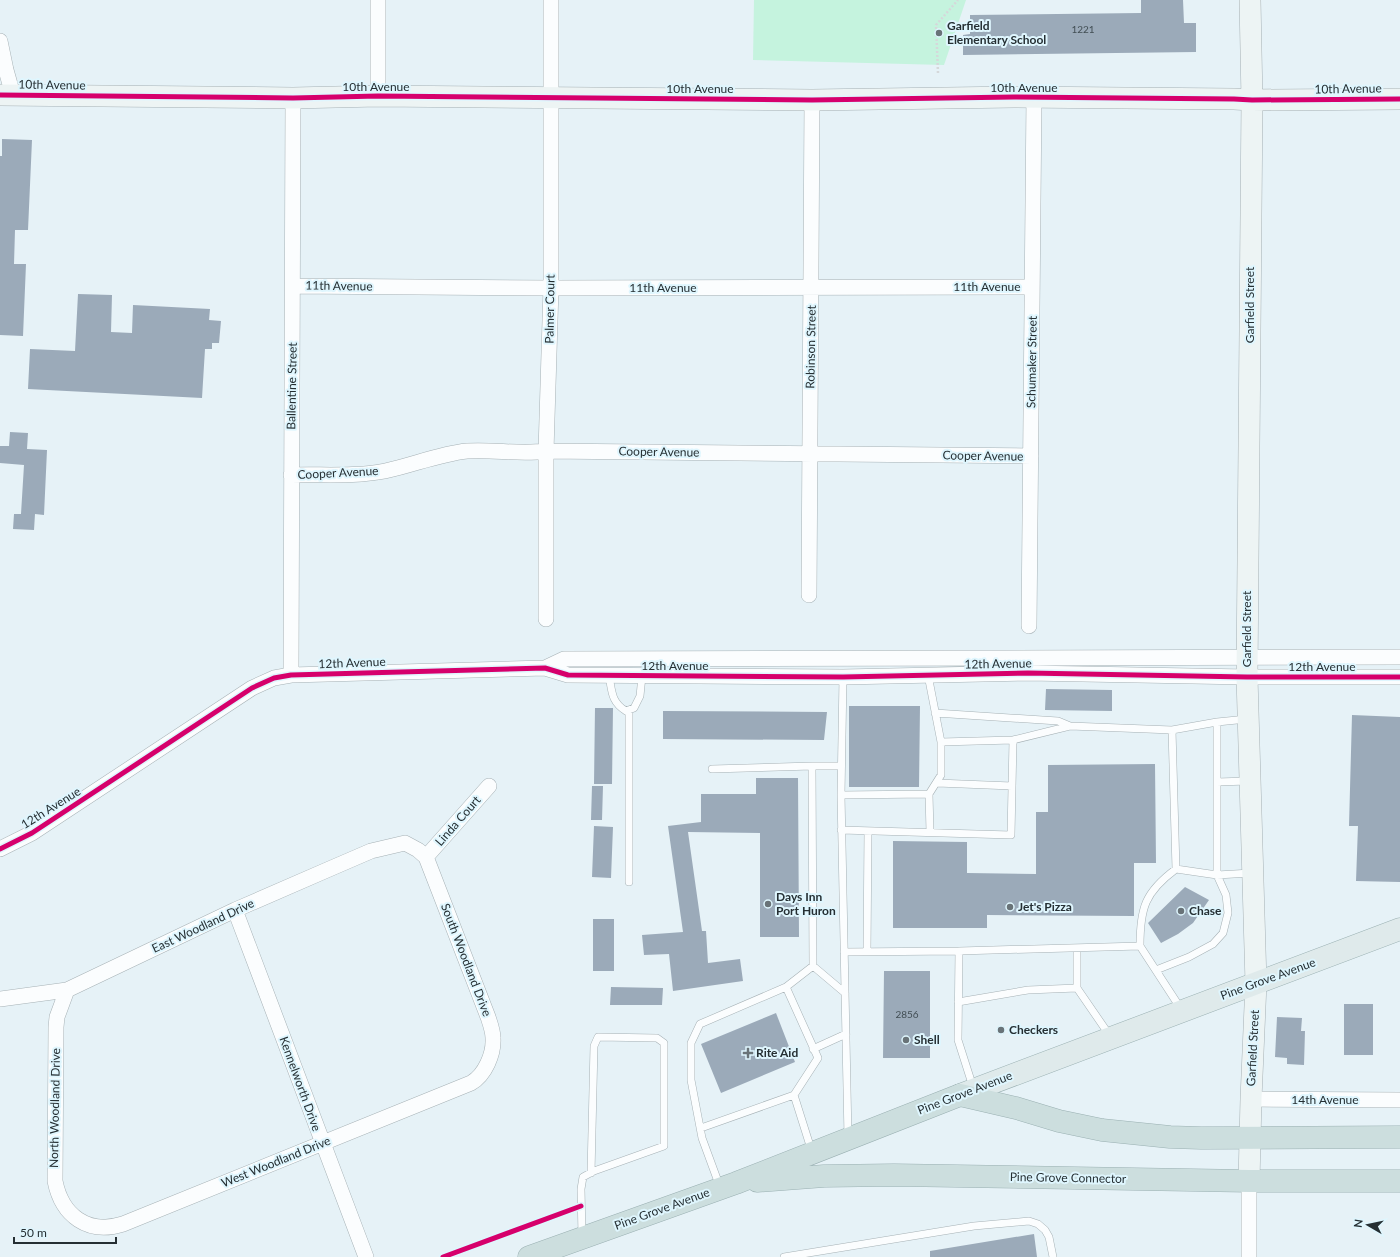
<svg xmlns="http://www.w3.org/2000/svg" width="1400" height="1257" font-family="Lato,sans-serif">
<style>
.green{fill:#c5f3de}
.building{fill:#9baab9}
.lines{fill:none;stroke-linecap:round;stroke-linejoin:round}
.lane-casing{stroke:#a6b1b5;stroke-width:8}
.street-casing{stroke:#a6b1b5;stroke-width:16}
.secondary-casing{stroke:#a6b1b5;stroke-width:22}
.primary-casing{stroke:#9ab0b2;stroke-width:23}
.highway-casing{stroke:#9ab0b2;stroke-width:23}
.path{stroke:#d5d8da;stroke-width:2.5;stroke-dasharray:2 2;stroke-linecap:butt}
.lane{stroke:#fbfdfe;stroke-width:7}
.street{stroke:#fbfdfe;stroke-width:15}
.secondary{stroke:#edf4f4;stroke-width:21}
.primary{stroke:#dfeaeb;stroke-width:22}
.highway{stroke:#ccdede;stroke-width:22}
.cycleway-casing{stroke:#dff6fe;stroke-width:8}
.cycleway{stroke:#d6006c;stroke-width:5}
.poi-dot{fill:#697378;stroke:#dff6fe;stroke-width:1.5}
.labels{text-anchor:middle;stroke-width:4;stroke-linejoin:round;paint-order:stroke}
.number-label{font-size:10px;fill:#424e54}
.poi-label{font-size:12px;font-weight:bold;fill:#252f33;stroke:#dff6fe;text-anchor:start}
.street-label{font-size:12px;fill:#252f33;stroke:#dff6fe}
</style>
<rect width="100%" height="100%" fill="#e6f2f7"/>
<path class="green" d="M754 0H966L944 65 753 60Z"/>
<path class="building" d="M1141 0H1183L1184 23H1196V52L963 55V35L970 34V15L1141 13Z
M2 139 32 140 28 230H15L14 264H26L23 336 0 335V156H2Z
M78 294 112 295 111 332 132 333 133 305 210 309 209 320 221 321 219 343H212V349H205L202 398 28 389 30 349 75 351Z
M10 432 28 433 27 449 47 450 44 515 35 514 34 530 13 529 14 514H21L24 465 0 463V446H9Z
M1046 689 1112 690V711L1045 710Z
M849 706H920L919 787H849Z
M595 708H613L612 784H594Z
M663 711 827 712 824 740 663 739Z
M1352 715 1400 717V882L1356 881 1358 826H1349Z
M1155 764 1156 863H1134V916L987 915V928H893V841L967 842V873L1036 874V812H1048V765Z
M756 778H798L799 937H760V833L688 832 702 931H706L708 963 740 959 743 981 673 991 669 954 644 955 642 935 683 932 668 826 701 822V794H756Z
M592 786H603L602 820H591Z
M594 826 613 827 611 878 592 877Z
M1185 887 1209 900 1193 923 1178 934 1161 943 1148 923Z
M593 919H614V971H593Z
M884 971H930V1058H883Z
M611 987 663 988 662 1005H610Z
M1344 1004H1373V1055H1344Z
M776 1013 795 1062 721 1093 701 1044Z
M1277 1017 1302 1018 1301 1031H1305L1304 1065 1287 1064V1058L1275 1057Z
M1034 1234 1037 1257H930V1251Z"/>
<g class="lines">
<g class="lane-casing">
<path id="lane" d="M928 675 941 742
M609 676C612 691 611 702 626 711L634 708 640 696 642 676
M843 677 841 795 848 1137
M935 713 1058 721 1070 726
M1172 730 1176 869
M712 769 812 766
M1217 782 1248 781
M937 783 1012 786
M929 794 930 832
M841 795 929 794 941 775V742L1013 740 1070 726 1172 730 1217 722 1247 719
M841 830 1011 835 1013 740
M629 882V710
M1140 946C1140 908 1145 892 1176 869L1217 875 1251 873
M1077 948V988
M959 951 1140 946 1181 1009
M844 952 959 951 958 1040 973 1087
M867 952 868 831
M813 966 845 993
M1156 970 1189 957 1213 944 1223 933 1228 913 1226 895 1217 875V722
M786 987 813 966 812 766H841
M958 1002 1028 990 1077 988 1110 1036
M813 1049 846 1034
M794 1095 812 1152
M701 1128 794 1095 818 1058 786 987 700 1024 691 1043V1080L702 1138 720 1187
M582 1236 581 1189 583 1177 594 1171 664 1146V1043L657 1038 598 1037 594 1046 591 1173
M784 1257 974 1226 1029 1221 1038 1224 1045 1230 1049 1237 1053 1257"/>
</g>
<g class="street-casing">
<path id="street" d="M378 0V96
M0 41 6 70 13 95
M293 286 551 288 1032 287
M291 475C322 474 354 477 385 471 413 465 439 454 467 451 494 449 520 455 546 451L1031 456
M809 595 812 100
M546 619V451L551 288V0
M1029 626 1034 97
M545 668 564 659 1400 657
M291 675 293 98
M0 849 32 833 252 688 274 678 291 675 545 668 568 675 843 677 1028 673 1247 677H1400
M426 857 489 786
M235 910 366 1257
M0 999 67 990 235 910 327 870 371 851 405 843 418 850 426 857 488 1017C490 1023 493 1031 493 1038 494 1054 485 1075 471 1083L123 1224C88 1235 62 1216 55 1181L56 1027 57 1017 67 990
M1251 1099 1400 1100
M1249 1181V1257"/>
</g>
<g class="secondary-casing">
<path id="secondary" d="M0 95 293 98 378 96 812 100 1014 97 1234 99 1252 100 1400 99
M1249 1181 1251 1099 1256 983 1247 677 1252 100 1250 0"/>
</g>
<g class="primary-casing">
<path id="primary" d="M960 1095 1400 929"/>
</g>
<g class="highway-casing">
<path id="highway" d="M757 1181 824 1176 894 1175 1249 1181H1400
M529 1257 736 1183 960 1095 1016 1108 1059 1121 1102 1130 1170 1137 1201 1138 1400 1137"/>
</g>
<path class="path" d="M938 73 936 25 958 0"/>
<use href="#lane" class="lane"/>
<use href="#street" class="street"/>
<use href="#secondary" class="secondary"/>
<use href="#primary" class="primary"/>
<use href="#highway" class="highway"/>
<g class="cycleway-casing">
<path id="cycleway" d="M0 95 293 98 378 96 812 100 1014 97 1234 99 1252 100 1400 99
M0 849 32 833 252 688 274 678 291 675 545 668 568 675 843 677 1028 673 1247 677H1400
M443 1257 581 1206"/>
</g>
<use href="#cycleway" class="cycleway"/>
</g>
<g class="poi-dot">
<circle cx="939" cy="33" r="4"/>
<circle cx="768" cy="904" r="4"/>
<circle cx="1010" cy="907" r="4"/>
<circle cx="1181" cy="911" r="4"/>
<circle cx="1001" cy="1030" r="4"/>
<circle cx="906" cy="1040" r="4"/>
<path d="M746 1047h4v4h4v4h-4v4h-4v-4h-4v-4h4z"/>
</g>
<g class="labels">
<g class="number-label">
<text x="1083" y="33">1221</text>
<text x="907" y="1018">2856</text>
</g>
<g class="poi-label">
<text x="947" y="30">Garfield<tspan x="947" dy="14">Elementary School</tspan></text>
<text x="776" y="901">Days Inn<tspan x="776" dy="14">Port Huron</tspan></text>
<text x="1018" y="911">Jet's Pizza</text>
<text x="1189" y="915">Chase</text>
<text x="1009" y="1034">Checkers</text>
<text x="914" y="1044">Shell</text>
<text x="756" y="1057">Rite Aid</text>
</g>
<g class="street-label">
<text transform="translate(52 85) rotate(1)" y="4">10th Avenue</text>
<text x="376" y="91">10th Avenue</text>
<text x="1024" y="92">10th Avenue</text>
<text x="700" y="93">10th Avenue</text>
<text transform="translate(1348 89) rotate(-1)" y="4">10th Avenue</text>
<text transform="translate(339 286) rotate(1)" y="4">11th Avenue</text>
<text x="987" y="291">11th Avenue</text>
<text x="663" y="292">11th Avenue</text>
<text transform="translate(1250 305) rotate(-90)" y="4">Garfield Street</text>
<text transform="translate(550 309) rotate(-89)" y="4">Palmer Court</text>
<text transform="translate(811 347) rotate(-89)" y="4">Robinson Street</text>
<text transform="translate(1032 362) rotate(-89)" y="4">Schumaker Street</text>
<text transform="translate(292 386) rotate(-89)" y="4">Ballentine Street</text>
<text transform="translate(659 452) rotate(1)" y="4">Cooper Avenue</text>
<text transform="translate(983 456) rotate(1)" y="4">Cooper Avenue</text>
<text transform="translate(338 473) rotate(-3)" y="4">Cooper Avenue</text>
<text transform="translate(1247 629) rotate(-90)" y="4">Garfield Street</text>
<text transform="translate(352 663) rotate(-2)" y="4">12th Avenue</text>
<text transform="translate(998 664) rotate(-1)" y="4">12th Avenue</text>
<text x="675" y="670">12th Avenue</text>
<text x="1322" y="671">12th Avenue</text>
<text transform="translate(51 808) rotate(-32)" y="4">12th Avenue</text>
<text transform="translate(458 821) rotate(-49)" y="4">Linda Court</text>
<text transform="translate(203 926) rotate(-25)" y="4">East Woodland Drive</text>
<text transform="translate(466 960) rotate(69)" y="4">South Woodland Drive</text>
<text transform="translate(1268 979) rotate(-20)" y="4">Pine Grove Avenue</text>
<text transform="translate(1253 1048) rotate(-87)" y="4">Garfield Street</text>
<text transform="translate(300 1084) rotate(70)" y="4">Kennelworth Drive</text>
<text transform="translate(965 1093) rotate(-21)" y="4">Pine Grove Avenue</text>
<text x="1325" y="1104">14th Avenue</text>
<text transform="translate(55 1108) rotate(-89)" y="4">North Woodland Drive</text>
<text transform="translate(276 1162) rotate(-22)" y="4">West Woodland Drive</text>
<text transform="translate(1068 1178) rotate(1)" y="4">Pine Grove Connector</text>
<text transform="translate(662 1209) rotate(-20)" y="4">Pine Grove Avenue</text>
</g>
</g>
<g transform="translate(1368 1225) rotate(279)" stroke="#dff6fe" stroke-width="3" paint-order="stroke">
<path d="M0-3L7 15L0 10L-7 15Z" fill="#252f33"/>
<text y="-6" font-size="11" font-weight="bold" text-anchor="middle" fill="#252f33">N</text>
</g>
<path d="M14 1237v6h102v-6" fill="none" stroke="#252f33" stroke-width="2"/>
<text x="20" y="1237" font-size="12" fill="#252f33" stroke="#dff6fe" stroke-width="3" paint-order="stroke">50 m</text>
</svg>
